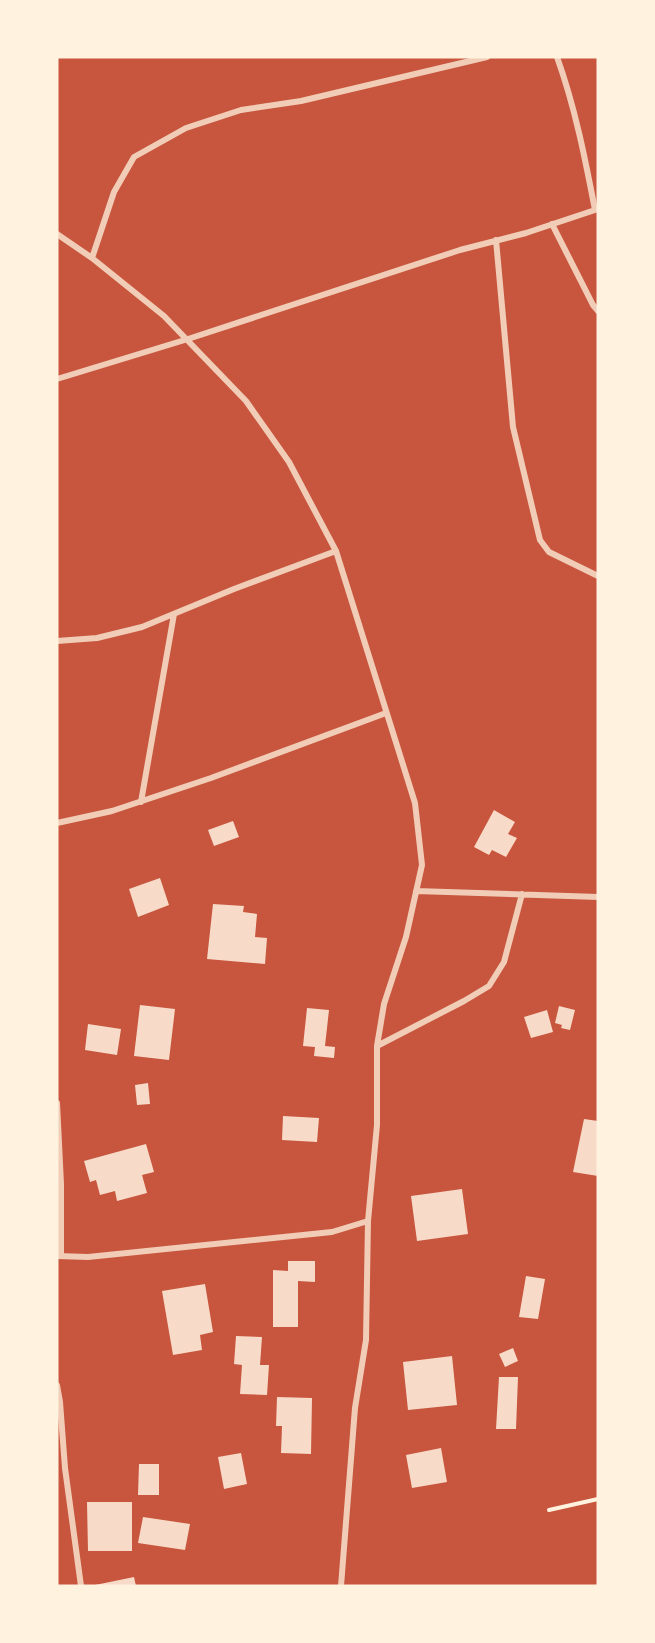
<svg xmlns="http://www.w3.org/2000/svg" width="655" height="1643" font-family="'Fira Sans Condensed',sans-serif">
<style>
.building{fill:#f7dbc8}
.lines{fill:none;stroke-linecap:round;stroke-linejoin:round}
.path{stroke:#fff3e0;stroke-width:4}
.minor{stroke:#f1ccb7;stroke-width:6}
</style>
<rect width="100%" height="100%" fill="#c8553d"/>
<path class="building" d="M494 810 515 822 508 834 517 838 506 857 492 850 489 855 474 847Z
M233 821 239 837 214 846 208 830Z
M160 878 169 905 138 917 129 889Z
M213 904 244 906 243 912 257 914 255 937 267 938 265 964 207 959Z
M140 1005 175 1009 169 1060 134 1056Z
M559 1006 575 1010 570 1030 561 1028 562 1025 555 1023Z
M307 1008 329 1010 325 1046 335 1047 334 1058 314 1056 315 1047 303 1046Z
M547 1010 553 1032 531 1038 524 1017Z
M88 1024 121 1029 117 1055 85 1050Z
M148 1083 150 1104 137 1105 135 1085Z
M283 1116 319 1118 317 1142 282 1140Z
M584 1119 598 1121V1176L573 1172Z
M146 1144 154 1172 142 1175 147 1193 117 1201 115 1191 100 1195 96 1180 90 1182 84 1161Z
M462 1189 468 1234 417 1241 411 1196Z
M288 1261H315V1282L298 1281V1327H273V1270L288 1271Z
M526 1276 545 1279 538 1319 519 1317Z
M205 1284 213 1332 200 1335 202 1350 173 1355 162 1291Z
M236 1336 262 1337 260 1365H269L267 1395 240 1394 242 1365 234 1364Z
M513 1348 518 1361 505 1367 499 1354Z
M452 1356 457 1405 408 1410 403 1362Z
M499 1377H518L516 1429H496Z
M277 1397 312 1398 311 1454 281 1453 282 1426H276Z
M441 1448 447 1482 412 1488 406 1455Z
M241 1453 247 1484 224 1489 218 1457Z
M139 1464H159V1495H138Z
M87 1502H132V1551H88Z
M143 1517 190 1524 185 1550 138 1543Z
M134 1577 136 1586H95V1585Z"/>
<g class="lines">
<path class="path" d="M549 1510 598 1499"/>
<path class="minor" d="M557 57C575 107 585 158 595 210
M552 224 593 305 598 311
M57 234 92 258 164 316 246 401 289 462 336 551 415 803 422 865 406 937 384 1004 377 1046V1125L368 1221 366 1340 355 1408 341 1586
M496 240 513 427 540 540 549 552 598 576
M92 258 114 192 134 157 186 128 241 110 301 101 487 57
M57 379 188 339 460 250 526 233 598 209
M57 641 97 638 142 627 234 589 336 551
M141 802 174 614
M57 823 112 811 211 778 386 713
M416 891 598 897
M377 1046 464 1001 489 986 504 962 522 894
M57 1103 61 1184V1256
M57 1256 88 1257 332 1232 368 1221
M57 1385 60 1402 65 1468 81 1586"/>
</g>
<rect width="655" height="1643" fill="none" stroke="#fff3e0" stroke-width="117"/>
</svg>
